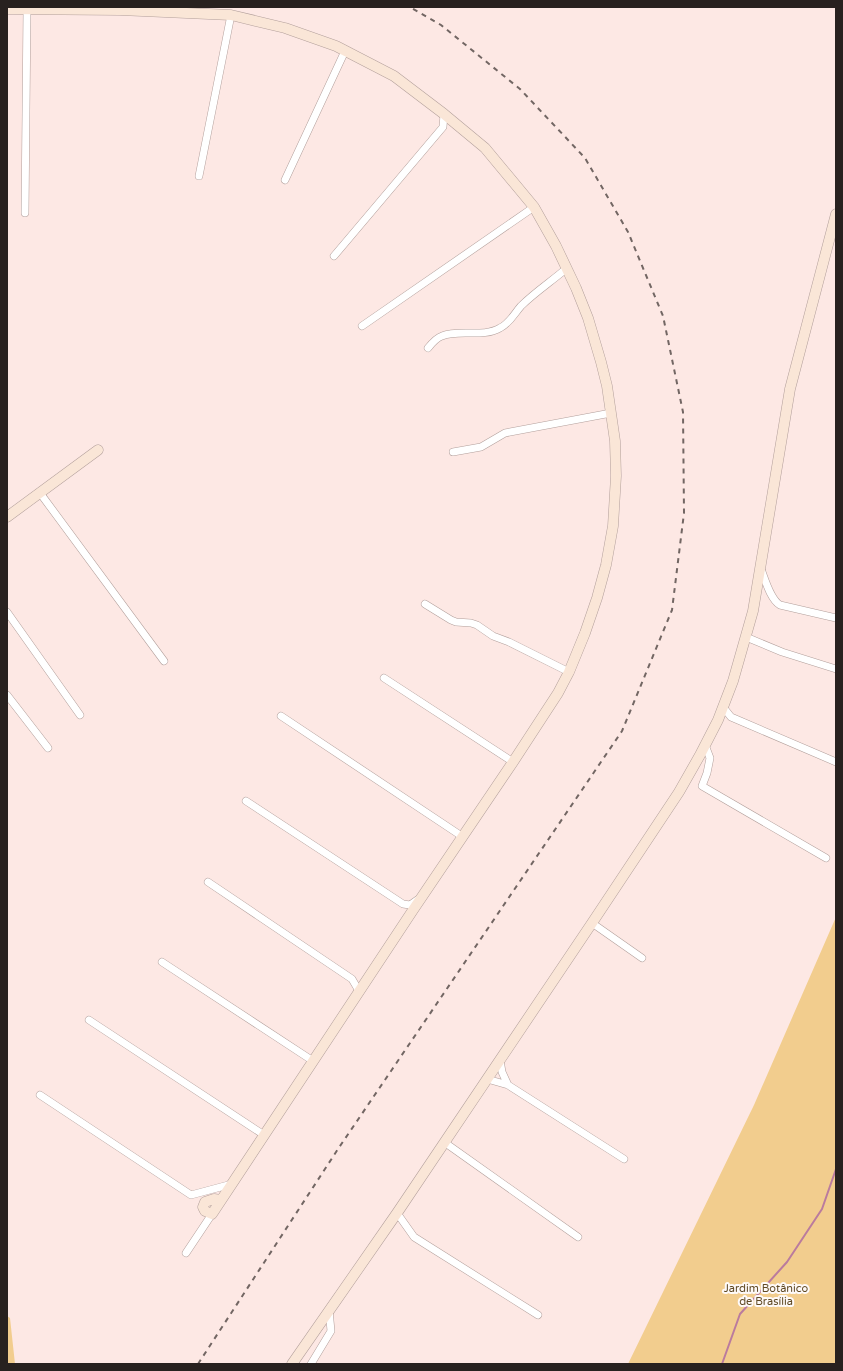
<svg xmlns="http://www.w3.org/2000/svg" width="843" height="1371" font-family="'Varela Round',sans-serif">
<style>
.green{fill:#f2cd8e}
.lines{fill:none;stroke-linecap:round;stroke-linejoin:round}
.stream{stroke:#ba7b9e;stroke-width:2}
.street-casing{stroke:#b29f9b;stroke-width:8}
.secondary-casing{stroke:#b29f9b;stroke-width:11}
.street{stroke:#fff;stroke-width:7}
.secondary{stroke:#fae6d7;stroke-width:10}
.rail{stroke:#726663;stroke-width:2;stroke-dasharray:5 5;stroke-linecap:butt}
.labels{text-anchor:middle;stroke-width:4;stroke-linejoin:round;paint-order:stroke}
.park-label{font-size:11px;fill:#604a25;stroke:#fefaf9}
</style>
<rect width="100%" height="100%" fill="#fde8e4"/>
<path class="green" d="M836 917V1364H628L754 1105Z
M7 1316 10 1318 15 1364H7Z"/>
<g class="lines">
<path class="stream" d="M722 1364 740 1314 787 1262 822 1209 836 1169"/>
<g class="street-casing">
<path id="street" d="M199 176 231 15
M285 180 345 51
M25 213 27 10
M334 256 443 127 444 114
M362 326 534 207
M428 348C432 343 436 338 442 336 459 329 483 338 500 328 510 323 514 314 521 306 535 292 552 281 567 268
M453 452 481 447 505 433 611 413
M40 493 164 661
M761 569C765 579 770 599 780 605L836 618
M425 604 451 620 456 622 471 623 477 625 493 636 509 642 569 672
M7 612 80 715
M746 637 782 652 836 669
M384 678 513 762
M7 695 48 748
M723 707 731 717 836 762
M281 716 463 837
M705 745 710 758 707 773 702 786 826 858
M246 801 403 904 410 905 417 900
M208 882 352 979 359 991
M592 923 642 958
M162 962 313 1061
M89 1020 264 1135
M500 1060 502 1072 508 1085
M487 1079 508 1085 624 1159
M40 1095 191 1195 232 1184
M444 1142 578 1237
M397 1213 414 1237 538 1315
M186 1253 212 1214
M311 1364 331 1331 329 1310"/>
</g>
<g class="secondary-casing">
<path id="secondary" d="M7 9 120 10 231 15 285 28 336 46 394 76 444 114 485 148 534 207 556 246 576 288 588 318 601 362 607 386 615 441 616 476 613 526 606 565 597 598 585 633 569 672 558 693 513 762 413 910 212 1214 205 1211 203 1207 205 1202 214 1199 221 1200
M7 517 98 450
M292 1364 397 1213 592 923 679 792 700 755 718 720 733 681 753 611 790 389 836 214"/>
</g>
<use href="#street" class="street"/>
<use href="#secondary" class="secondary"/>
<path class="rail" d="M198 1364 338 1149 622 731 672 610 684 513 683 412 663 316 628 232 585 158 520 89 441 25 410 7"/>
</g>
<g class="labels">
<g class="park-label">
<text x="766" y="1292">Jardim Botânico<tspan x="766" dy="13">de Brasília</tspan></text>
</g>
</g>
<rect width="843" height="1371" fill="none" stroke="#28211f" stroke-width="16"/>
</svg>
